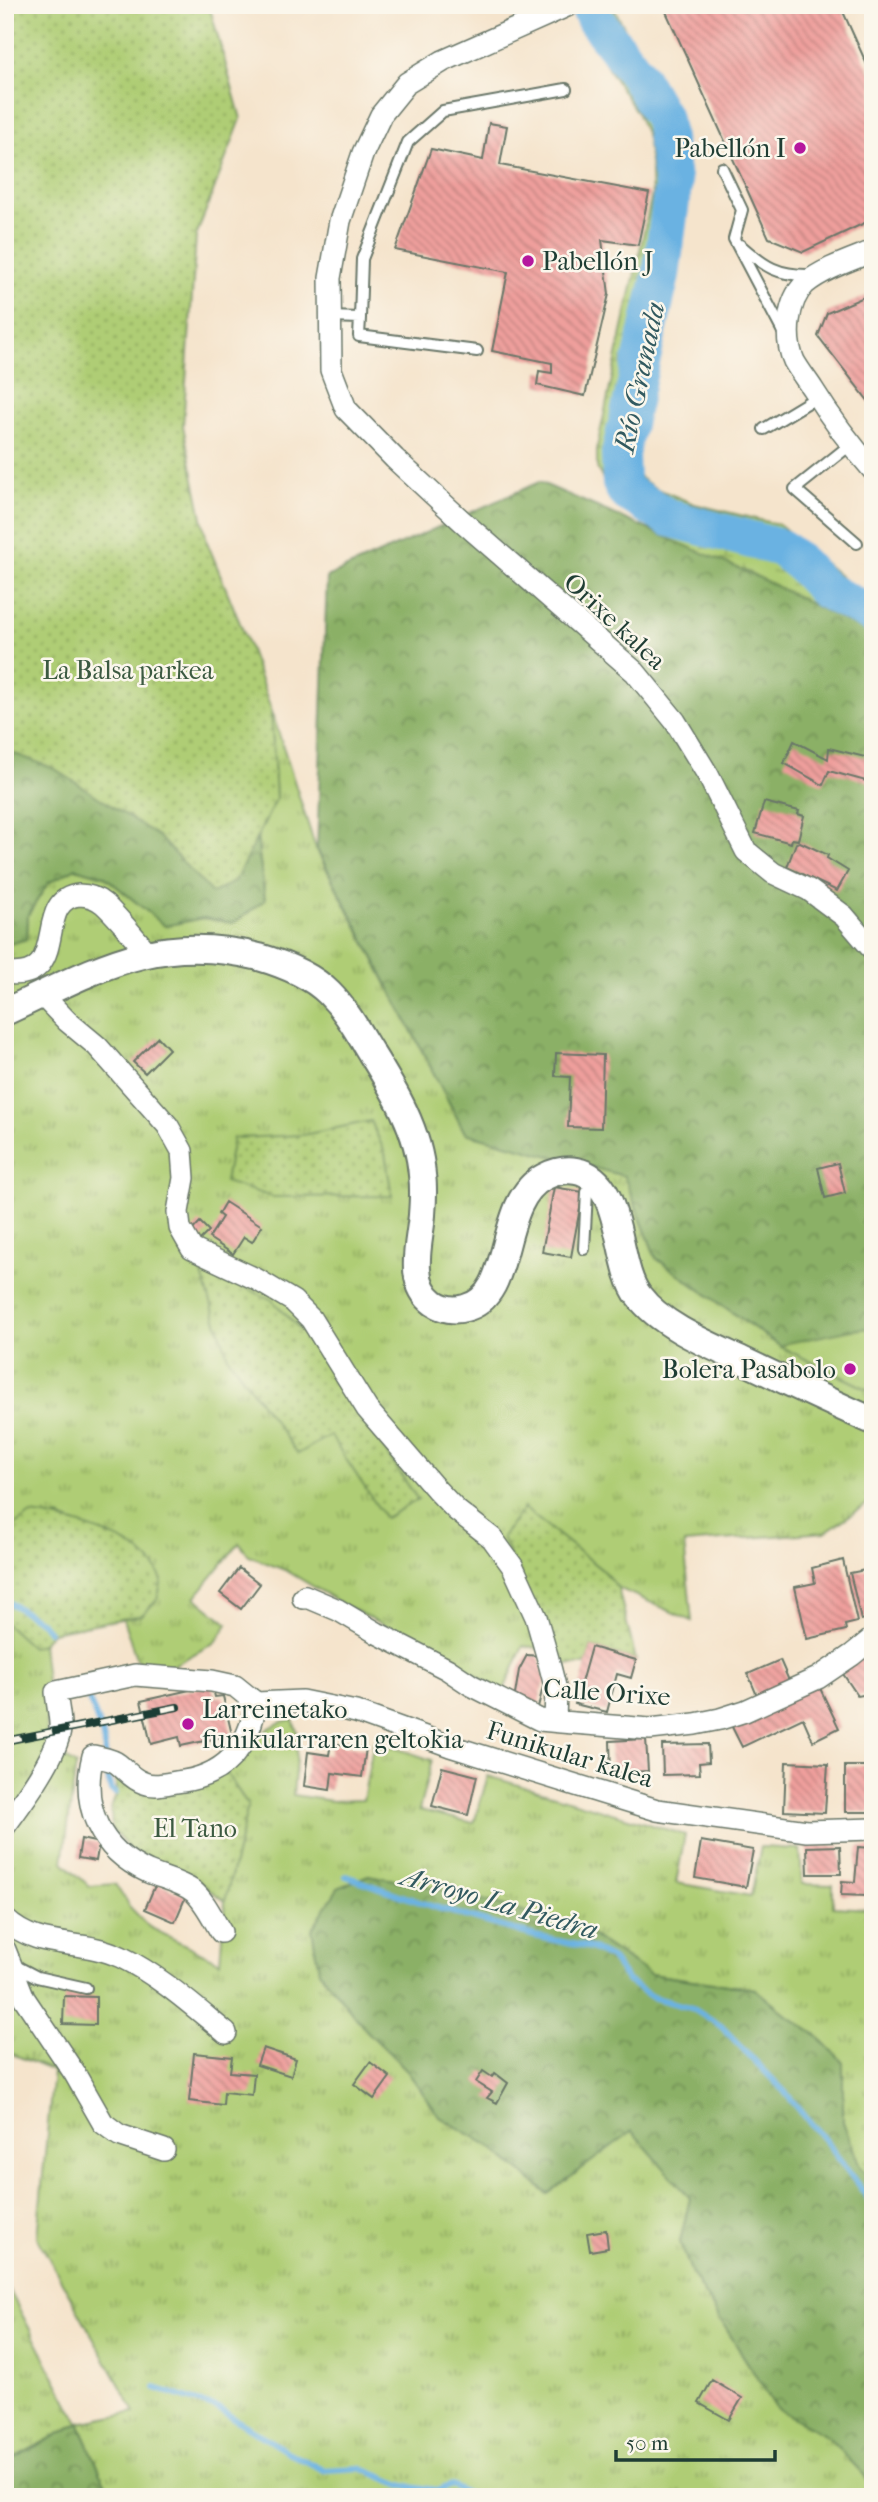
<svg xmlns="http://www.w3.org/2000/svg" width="878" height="2502" font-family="'IM FELL French Canon',serif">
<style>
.grass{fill:url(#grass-tufts);stroke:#678554;stroke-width:2}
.forest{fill:url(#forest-crowns);stroke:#55764d;stroke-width:2}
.wetland{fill:url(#wetland-marsh);stroke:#678554;stroke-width:2}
.park{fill:url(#park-dots);stroke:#678554;stroke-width:2}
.pitch{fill:#afcd74;stroke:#678554;stroke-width:2}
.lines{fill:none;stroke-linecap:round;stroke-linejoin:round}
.stream{stroke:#6bb2e2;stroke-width:6}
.river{stroke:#6bb2e2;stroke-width:38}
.building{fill:url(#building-back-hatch)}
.service-casing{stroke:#6a7769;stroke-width:14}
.minor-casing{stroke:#6a7769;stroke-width:24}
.tertiary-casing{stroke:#6a7769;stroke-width:30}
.service{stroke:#fff;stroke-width:10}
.minor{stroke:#fff;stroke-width:21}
.tertiary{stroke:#fff;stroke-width:26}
.rail-casing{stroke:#1f3d34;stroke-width:8}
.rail{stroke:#fbf7ec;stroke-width:5;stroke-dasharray:16;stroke-linecap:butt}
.poi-dot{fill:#b5179e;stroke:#fbf7ec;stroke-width:2.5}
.labels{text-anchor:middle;stroke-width:5;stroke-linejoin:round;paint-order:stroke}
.poi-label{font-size:26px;fill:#1f3d34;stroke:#fbf7ec;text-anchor:end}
.street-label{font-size:26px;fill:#1f3d34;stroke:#fbf7ec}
.park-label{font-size:26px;fill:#3c5a41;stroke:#fbf7ec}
.water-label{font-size:28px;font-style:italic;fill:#325a60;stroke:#fbf7ec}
</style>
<defs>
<pattern id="grass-tufts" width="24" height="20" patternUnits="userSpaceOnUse" patternTransform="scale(1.75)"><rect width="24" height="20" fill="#afcd74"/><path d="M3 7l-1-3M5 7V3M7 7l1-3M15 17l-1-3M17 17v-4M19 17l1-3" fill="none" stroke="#8ea860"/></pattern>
<pattern id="forest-crowns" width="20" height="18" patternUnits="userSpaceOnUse" patternTransform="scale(1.75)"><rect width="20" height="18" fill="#8bb066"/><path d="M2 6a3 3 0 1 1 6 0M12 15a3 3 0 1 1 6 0" fill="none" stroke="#719055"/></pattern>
<pattern id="wetland-marsh" width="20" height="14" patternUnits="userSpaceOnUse" patternTransform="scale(1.75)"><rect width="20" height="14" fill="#afcd74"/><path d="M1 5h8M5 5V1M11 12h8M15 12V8" fill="none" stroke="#8ea860"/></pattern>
<pattern id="park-dots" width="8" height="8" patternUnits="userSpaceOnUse" patternTransform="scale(1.75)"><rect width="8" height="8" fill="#afcd74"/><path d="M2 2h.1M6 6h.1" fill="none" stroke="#8ea860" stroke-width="1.8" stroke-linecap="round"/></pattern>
<pattern id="building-back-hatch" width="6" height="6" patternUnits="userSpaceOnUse" patternTransform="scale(1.75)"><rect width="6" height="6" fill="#ef9f9c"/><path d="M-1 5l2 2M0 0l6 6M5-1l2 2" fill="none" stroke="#c18380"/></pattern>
</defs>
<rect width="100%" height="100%" fill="#fbf7ec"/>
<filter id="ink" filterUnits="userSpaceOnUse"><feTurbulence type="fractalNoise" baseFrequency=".0143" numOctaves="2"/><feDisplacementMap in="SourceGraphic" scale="14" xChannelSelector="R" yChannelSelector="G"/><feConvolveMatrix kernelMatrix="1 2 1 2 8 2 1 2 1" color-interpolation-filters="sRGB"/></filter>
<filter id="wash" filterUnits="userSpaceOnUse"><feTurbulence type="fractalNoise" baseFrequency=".00686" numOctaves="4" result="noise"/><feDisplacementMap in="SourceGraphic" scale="28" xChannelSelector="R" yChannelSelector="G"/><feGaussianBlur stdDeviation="1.57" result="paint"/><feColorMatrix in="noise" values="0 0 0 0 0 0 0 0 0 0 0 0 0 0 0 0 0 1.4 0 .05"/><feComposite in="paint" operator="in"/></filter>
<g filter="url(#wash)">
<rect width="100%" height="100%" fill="#f5e4cc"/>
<path class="grass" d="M271 709 316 849 465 1133 624 1175 656 1258 781 1347 873 1392V1500L825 1532 684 1543 692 1621 618 1588 602 1570 524 1509 551 1649 523 1646 503 1692 446 1656 346 1606 287 1571 249 1556 239 1543 195 1597 228 1624 216 1642 165 1670 137 1661 123 1619 142 1615 130 1545 59 1517 12 1526 5 1537V945L27 939 28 915 48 883 75 868 104 876 165 926 203 918 234 923 265 900 257 838 276 799Z
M5 1623 31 1646 42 1644 48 1699 46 1746 76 1765 63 1862 89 1886 115 1884 129 1906 149 1927 220 1962 225 1901 248 1805 226 1773C246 1750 262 1724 293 1719L298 1735 293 1795 332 1801 363 1800 374 1741 432 1760 419 1810 474 1823 488 1776 685 1835 676 1883 751 1896 761 1847 800 1849 802 1884 833 1885V1907L873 1909V2183L860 2167 843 2122V2062L818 2036 789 2017 755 1989 650 1974 588 1933 517 1909 436 1888 368 1875 319 1971 367 2031 405 2068 440 2117 491 2147 547 2194 632 2130 691 2198 680 2242 693 2276 776 2408 828 2437 865 2476 873 2497H116L108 2490 79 2423 5 2463V2282L79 2423 135 2412 37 2237 53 2071 5 2051Z"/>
<path class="forest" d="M539 482 752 574 873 635V1328L852 1330 781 1347 656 1258 624 1176 465 1133 317 849 327 577Z
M5 750 55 769 158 836 212 893 235 881 257 838 265 900 234 923 203 918 165 926 104 876 76 868 48 883 28 915 27 939 5 945Z
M368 1875 436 1888 517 1909 588 1933 650 1974 755 1989 789 2017 818 2036 843 2062V2122L860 2167 873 2183V2289L870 2291 873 2299V2494L865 2476 828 2437 776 2408 693 2276 680 2242 690 2198 632 2131 548 2194 491 2147 440 2117 405 2068 367 2031 319 1971 312 1929 338 1888Z
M79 2423 108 2490 116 2497H5V2463Z"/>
<path class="wetland" d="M574 5H612L644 64 674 106 688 178 681 242 632 441V464L640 478 655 488 694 504 780 525 849 584 873 596V635L752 574 656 533 625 507 609 491 597 468V447L652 195 651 170 647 138 637 113 611 73Z"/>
<path class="park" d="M5 5H209L241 119 196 236 183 426 207 542 244 633 271 709 276 799 235 881 212 893 158 836 55 769 5 750Z
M371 1121 385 1153 392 1196 273 1197 225 1182 233 1138 303 1135Z
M200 1268 271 1299 311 1341 418 1500 385 1518 330 1435 298 1454 228 1357Z
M524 1508 602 1570 618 1588 636 1660 591 1647 586 1665 554 1664 502 1537Z
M31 1514C65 1518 133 1537 154 1566 157 1570 160 1576 162 1580L157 1600 142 1615 52 1632 42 1644 31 1647 5 1623V1537L12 1527Z
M116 1771 132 1782 226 1773 248 1805 225 1901 191 1876 129 1849 112 1829 111 1807 116 1796Z"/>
<path class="pitch" d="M873 1328V1392L781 1347 788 1343 852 1330Z"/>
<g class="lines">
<path class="stream" d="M5 1600 42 1623 49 1631
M87 1694 103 1736 109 1783 111 1790 115 1793
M346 1876 431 1906 535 1936 591 1948 611 1958 628 1981 652 1997 695 2009 721 2026 784 2091 828 2144 873 2205
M156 2388 219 2409 289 2453 324 2470 360 2468 404 2486 436 2491 452 2485 472 2497"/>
<path class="river" d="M588 5 595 20 637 74 663 119 673 186 661 275 620 454 621 483 626 492 669 518 781 548 802 565 825 590 873 615"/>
</g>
<g id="blocks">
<path class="building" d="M663 5H840L873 78V219L803 252 769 238Z
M489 123 507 126 500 165 649 193 638 245 602 240 609 294 585 396 537 385 539 371 552 373V363L492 351 508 272 395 250 431 149 483 160Z
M873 293V407L818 336 827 313Z
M794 741 828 759 829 748 873 759V783L829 771 823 785 784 763Z
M764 802 799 811 798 814 804 816 798 840 792 839 791 843 755 833Z
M800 842 828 855 827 858 848 871 837 891 787 867 796 843Z
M158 1037 169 1049 145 1073 133 1062Z
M556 1053 603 1055 601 1128 568 1127 570 1077 555 1076Z
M838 1163 845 1193 825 1198 818 1168Z
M554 1187 583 1192 571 1257 542 1252Z
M225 1202 262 1226 252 1242 244 1237 233 1254 209 1238 222 1217 218 1214Z
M200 1222 209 1231 198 1242 189 1234Z
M843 1560 857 1622 845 1625 846 1630 807 1639 795 1587 815 1583 812 1568Z
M873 1560V1617L861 1620 850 1573 870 1569 868 1561Z
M239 1568 260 1584 241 1609 220 1593Z
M591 1647 636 1660 631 1678 617 1674 607 1712 575 1704Z
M868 1651 873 1654V1693L858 1696 841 1671Z
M527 1655 539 1656 545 1679 538 1707 514 1701 519 1670Z
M780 1660 790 1683 758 1698 748 1674Z
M818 1684 839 1728 813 1741 803 1718 742 1747 731 1725Z
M212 1685 215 1697 223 1696 232 1735 181 1746 179 1737 151 1744 141 1701Z
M646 1739 648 1771 611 1773 610 1741Z
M331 1743 366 1748 362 1777 332 1773 330 1790 304 1786 308 1752 329 1755Z
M708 1744 709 1762 699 1763 700 1774 663 1775 662 1745Z
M786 1762 828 1764 825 1813 784 1811Z
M845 1766H873V1812H845Z
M442 1767 477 1776 468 1815 432 1806Z
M81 1839 99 1843 96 1861 78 1858Z
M701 1841 753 1850 746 1887 695 1878Z
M840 1846 841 1874H808L807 1847Z
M858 1847 873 1848V1886L867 1896 841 1895 842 1881 855 1882Z
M156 1883 186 1896 175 1922 145 1909Z
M64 1996 96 1997V2025L63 2024Z
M263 2048 296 2059 291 2076 257 2065Z
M194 2053 232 2057 230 2072 254 2074 252 2095 224 2092 223 2105 189 2101Z
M370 2062 390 2077 374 2099 354 2084Z
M483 2071 492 2077 495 2073 508 2083 497 2103 487 2098 492 2092 476 2082Z
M606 2230 608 2248 590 2251 587 2233Z
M712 2380 742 2398 729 2420 699 2403Z"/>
</g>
</g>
<g filter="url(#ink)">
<use href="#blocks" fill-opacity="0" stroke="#6a7769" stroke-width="2"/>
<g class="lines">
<g class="service-casing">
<path id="service" d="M722 168 742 210 734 239 784 334
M740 245C765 267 778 276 812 275
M330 317 360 318 362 259 408 142 443 111 566 89
M360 318 359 336 477 351
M764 429 817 397
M850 445 795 489 857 543
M584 1249 587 1192 595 1184
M12 1964 37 1977 86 1988"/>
</g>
<g class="minor-casing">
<path id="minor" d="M569 5 443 61 407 83 381 115 363 153 340 221 330 278 331 370 346 409 395 459 462 521 635 672 675 721 708 775 746 851 773 873 809 890 844 916 873 950
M873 251C851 260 823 269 805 284 787 301 784 339 794 361 799 370 806 379 812 388 830 417 850 444 873 470
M5 973C73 982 31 900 79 895 87 895 97 898 104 904 119 918 133 936 147 952
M42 995 67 1021 97 1046 168 1126 182 1151 184 1178 178 1212 180 1228 192 1249 256 1279 293 1301 311 1319 367 1409 436 1489 456 1510 492 1538 513 1567 536 1617 548 1659 556 1690 555 1721
M303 1598 305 1596 338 1610 377 1633 447 1669 471 1685 540 1720 561 1722 650 1729 695 1724 720 1719 745 1711 818 1678 852 1655 873 1638
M256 1703 302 1701 356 1712 450 1746 657 1810 807 1831 873 1829
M5 1826C21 1804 57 1756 60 1730 61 1719 57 1704 56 1692L135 1675 212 1681 235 1686 256 1703
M5 1919C38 1951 81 1938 121 1957 160 1976 193 2006 226 2033
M221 1932C213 1919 205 1901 193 1891 181 1882 162 1878 148 1872 100 1850 80 1807 93 1756 101 1758 112 1759 118 1764 127 1771 132 1779 144 1783 154 1787 165 1784 176 1782 224 1777 248 1750 256 1703
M5 1950 24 1998 75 2074 103 2123 119 2135 164 2150"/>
</g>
<g class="tertiary-casing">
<path id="tertiary" d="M5 1012C96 970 155 931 259 957 283 964 311 975 329 993 347 1011 358 1032 371 1053 394 1090 419 1131 422 1175 424 1188 423 1202 422 1215 420 1242 406 1283 434 1303 443 1309 455 1311 465 1308 516 1296 496 1202 544 1177 554 1172 565 1169 576 1171 625 1180 614 1264 639 1296 661 1326 712 1346 746 1362 788 1382 830 1402 873 1421"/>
</g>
<use href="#service" class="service"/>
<use href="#minor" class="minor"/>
<use href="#tertiary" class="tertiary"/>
<g class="rail-casing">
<path id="rail" d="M5 1741 177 1707"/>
</g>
<use href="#rail" class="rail"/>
</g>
</g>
<g class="poi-dot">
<circle cx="800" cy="148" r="7"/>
<circle cx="528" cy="261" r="7"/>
<circle cx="850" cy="1369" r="7"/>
<circle cx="188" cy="1724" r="7"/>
</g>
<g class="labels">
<g class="poi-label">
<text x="786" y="157">Pabellón I</text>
<text x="542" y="270" text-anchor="start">Pabellón J</text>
<text x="836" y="1378">Bolera Pasabolo</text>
<text x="202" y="1718" text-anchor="start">Larreinetako<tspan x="202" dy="30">funikularraren geltokia</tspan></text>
</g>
<g class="street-label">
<text transform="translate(615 621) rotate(43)" y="9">Orixe kalea</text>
<text transform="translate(607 1692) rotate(4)" y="9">Calle Orixe</text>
<text transform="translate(570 1754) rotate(17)" y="9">Funikular kalea</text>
</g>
<g class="park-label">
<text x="128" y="679">La Balsa parkea</text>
<text x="195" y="1837">El Tano</text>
</g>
<g class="water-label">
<text transform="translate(639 377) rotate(-78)" y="10">Río Granada</text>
<text transform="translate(500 1902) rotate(16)" y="10">Arroyo La Piedra</text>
</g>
</g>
<rect width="878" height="2502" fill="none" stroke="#fbf7ec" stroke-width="28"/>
<path d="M616 2450v10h159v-10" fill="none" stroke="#1f3d34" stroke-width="3.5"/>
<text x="626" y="2450" font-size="21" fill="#1f3d34" stroke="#fbf7ec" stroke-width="5" paint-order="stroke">50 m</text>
</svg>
